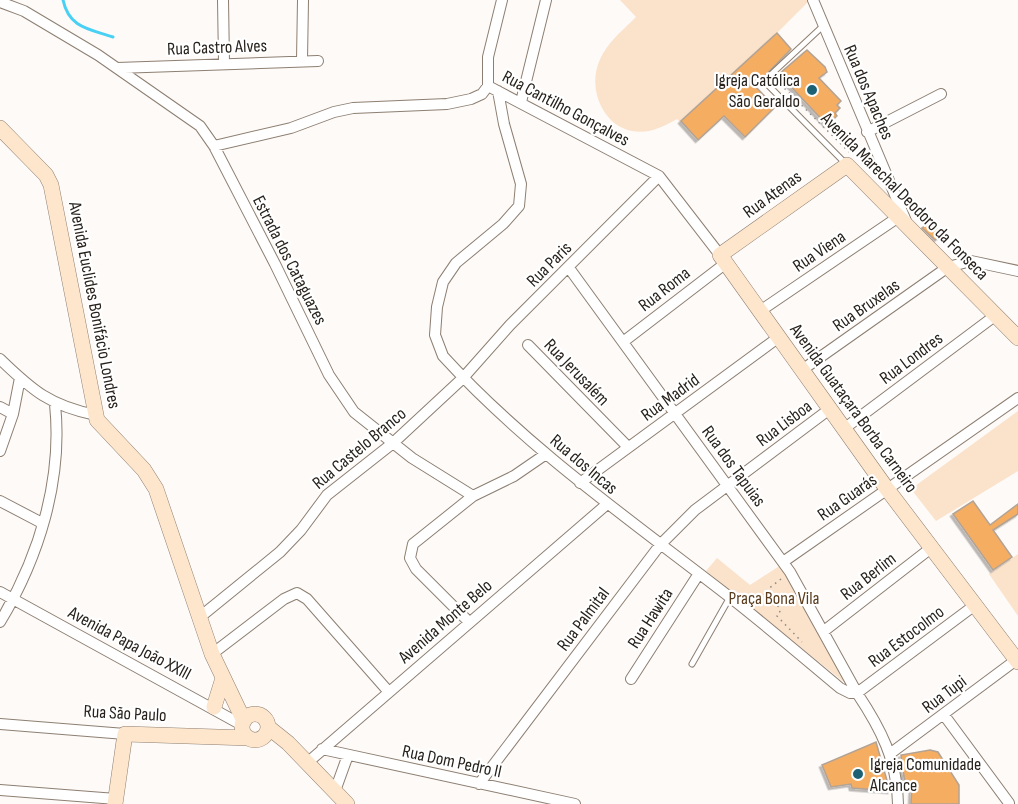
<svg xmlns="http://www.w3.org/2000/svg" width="1018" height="804" font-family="'Sofia Sans Condensed',sans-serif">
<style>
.green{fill:#fae2cb}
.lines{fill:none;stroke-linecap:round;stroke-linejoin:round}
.stream{stroke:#49d0f5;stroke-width:3}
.building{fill:#f5ad62;stroke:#b2a395;stroke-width:1.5;filter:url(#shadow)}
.lane-casing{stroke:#8d7f72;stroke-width:7}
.street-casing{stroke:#8d7f72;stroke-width:12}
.secondary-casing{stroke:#8d7f72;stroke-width:16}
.path{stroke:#8f8a86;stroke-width:1.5;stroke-dasharray:1.5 4.5;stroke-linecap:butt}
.lane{stroke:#fff;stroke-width:5}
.street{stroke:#fff;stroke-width:10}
.secondary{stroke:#fee6cc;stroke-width:15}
.poi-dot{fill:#1c6073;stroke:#fff;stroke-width:2}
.labels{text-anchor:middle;stroke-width:4.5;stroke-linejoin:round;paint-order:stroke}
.street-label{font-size:18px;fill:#28221c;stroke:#fff}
.poi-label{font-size:18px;fill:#28221c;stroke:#fff;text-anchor:end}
.park-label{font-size:18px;fill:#5b3d1e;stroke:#fff}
</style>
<defs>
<filter id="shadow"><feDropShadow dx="-2.5" dy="2.5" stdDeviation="0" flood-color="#0004"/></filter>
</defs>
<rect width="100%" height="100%" fill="#fefaf7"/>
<path class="green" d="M620 0H808L809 1 777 33 792 50 698 140 677 119C663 127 649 134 632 131 605 126 590 94 597 68 603 46 620 33 636 17Z
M1018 411V471L936 521 911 489Z
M1018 554V616L989 574Z
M717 558 750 585 781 565 850 687 706 571Z"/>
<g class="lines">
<path class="stream" d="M63 0C69 28 89 29 113 37"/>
</g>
<path class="building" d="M777 33 791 49 755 86 775 107 745 137 724 116 698 140 681 121Z
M807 50 825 67 827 72 819 78 841 101 837 105 840 108 835 113 837 116 827 125 779 74Z
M931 221 942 235 935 240 922 228Z
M973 501 990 525 1018 504V514L993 530 1012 557 993 570 953 514Z
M876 742 890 791 852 788 851 784 831 787 822 765Z
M930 750 938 752 959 785V804H911L912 784H905L901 755Z"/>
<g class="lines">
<g class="lane-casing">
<path id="lane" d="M823 26 764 81 846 164
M692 664 730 597"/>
</g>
<g class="street-casing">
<path id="street" d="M223 0 224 62
M813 0 906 221
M0 2 24 11 98 55 200 126 214 146 275 264 329 375 354 412 412 458 473 496 514 476 546 454
M302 60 303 0
M117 68 318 61
M488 86V57L502 0
M498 91 504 124 521 184 519 206 503 224 456 263 443 282 437 307 435 335 443 356C528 449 632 521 731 598 768 627 804 658 840 688L850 693H857C881 729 897 760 898 804
M521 102 546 0
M867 132 941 94
M214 146 291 128 334 112 353 108 447 104 471 99 482 94 488 86 659 176 720 255
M569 268 790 572 857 693 975 605
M760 311 897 218
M623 342 726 263
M528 345 628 447
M0 359C32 390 50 406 96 415
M802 370 948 267 971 261 1018 271
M0 407 13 414
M845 428 996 315
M0 451 13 414 20 378
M580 483 779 337
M0 501 42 523
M783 562 1018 398
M0 592 242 725
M200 617 280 552 301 530 327 495 393 443 463 378 510 325 659 176
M0 622C39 557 63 480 55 404
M469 622 416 569 410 558 413 544 473 496
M824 631 931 548
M212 654 284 599 297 593 307 599 388 691
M631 679 698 575
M944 715 1009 803
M0 724 125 734
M322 749 575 804
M891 753 1016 660
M307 763 606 505
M479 784 660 545 695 510 831 408
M0 790 116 799
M335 791 348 755"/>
</g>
<g class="secondary-casing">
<path id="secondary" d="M0 128 46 175 51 185 97 420 144 470 156 489 212 654 244 721
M1018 338 847 165 720 255 887 489 1018 662
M214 707 223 678
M242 727a13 13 0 1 1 26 0a13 13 0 1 1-26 0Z
M268 727 288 743 347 804
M115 804 125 734 249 738"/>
</g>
<path class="path" d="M776 80 849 152
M781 579 763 593 779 607 780 613 777 616 802 642"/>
<use href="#lane" class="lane"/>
<use href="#street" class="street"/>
<use href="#secondary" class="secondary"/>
</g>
<g class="poi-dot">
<circle cx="812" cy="90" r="6"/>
<circle cx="858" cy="774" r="6"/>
</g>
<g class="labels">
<g class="street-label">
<text transform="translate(217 47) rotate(-2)" y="6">Rua Castro Alves</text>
<text transform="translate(869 92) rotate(67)" y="6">Rua dos Apaches</text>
<text transform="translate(566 108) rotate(28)" y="6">Rua Cantilho Gonçalves</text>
<text transform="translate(772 194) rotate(-36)" y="6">Rua Atenas</text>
<text transform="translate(905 196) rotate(45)" y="6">Avenida Marechal Deodoro da Fonseca</text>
<text transform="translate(819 251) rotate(-34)" y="6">Rua Viena</text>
<text transform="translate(290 260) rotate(63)" y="6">Estrada dos Cataguazes</text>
<text transform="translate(549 264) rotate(-45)" y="6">Rua Paris</text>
<text transform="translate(664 289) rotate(-38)" y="6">Rua Roma</text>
<text transform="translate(95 305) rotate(79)" y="6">Avenida Euclides Bonifácio Londres</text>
<text transform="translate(866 305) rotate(-35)" y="6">Rua Bruxelas</text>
<text transform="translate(911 358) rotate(-37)" y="6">Rua Londres</text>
<text transform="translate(577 372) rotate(46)" y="6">Rua Jerusalém</text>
<text transform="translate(670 397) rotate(-36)" y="6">Rua Madrid</text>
<text transform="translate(854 408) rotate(54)" y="6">Avenida Guataçara Borba Carneiro</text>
<text transform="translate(784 423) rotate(-37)" y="6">Rua Lisboa</text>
<text transform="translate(359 448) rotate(-40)" y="6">Rua Castelo Branco</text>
<text transform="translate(584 464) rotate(40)" y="6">Rua dos Incas</text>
<text transform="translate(734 466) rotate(54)" y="6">Rua dos Tapuias</text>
<text transform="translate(847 497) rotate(-35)" y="6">Rua Guarás</text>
<text transform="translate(868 576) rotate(-38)" y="6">Rua Berlim</text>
<text transform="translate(650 618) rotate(-57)" y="6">Rua Hawita</text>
<text transform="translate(583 619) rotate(-53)" y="6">Rua Palmital</text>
<text transform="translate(445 621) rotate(-41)" y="6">Avenida Monte Belo</text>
<text transform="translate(906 636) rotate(-37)" y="6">Rua Estocolmo</text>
<text transform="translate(130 643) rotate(28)" y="6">Avenida Papa João XXIII</text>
<text transform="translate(944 694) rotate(-37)" y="6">Rua Tupi</text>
<text transform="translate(125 713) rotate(3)" y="6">Rua São Paulo</text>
<text transform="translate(452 761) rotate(12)" y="6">Rua Dom Pedro II</text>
</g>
<g class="poi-label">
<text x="800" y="86">Igreja Católica<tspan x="800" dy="21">São Geraldo</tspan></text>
<text x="870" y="770" text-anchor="start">Igreja Comunidade<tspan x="870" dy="21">Alcance</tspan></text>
</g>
<g class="park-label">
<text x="774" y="604">Praça Bona Vila</text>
</g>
</g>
</svg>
